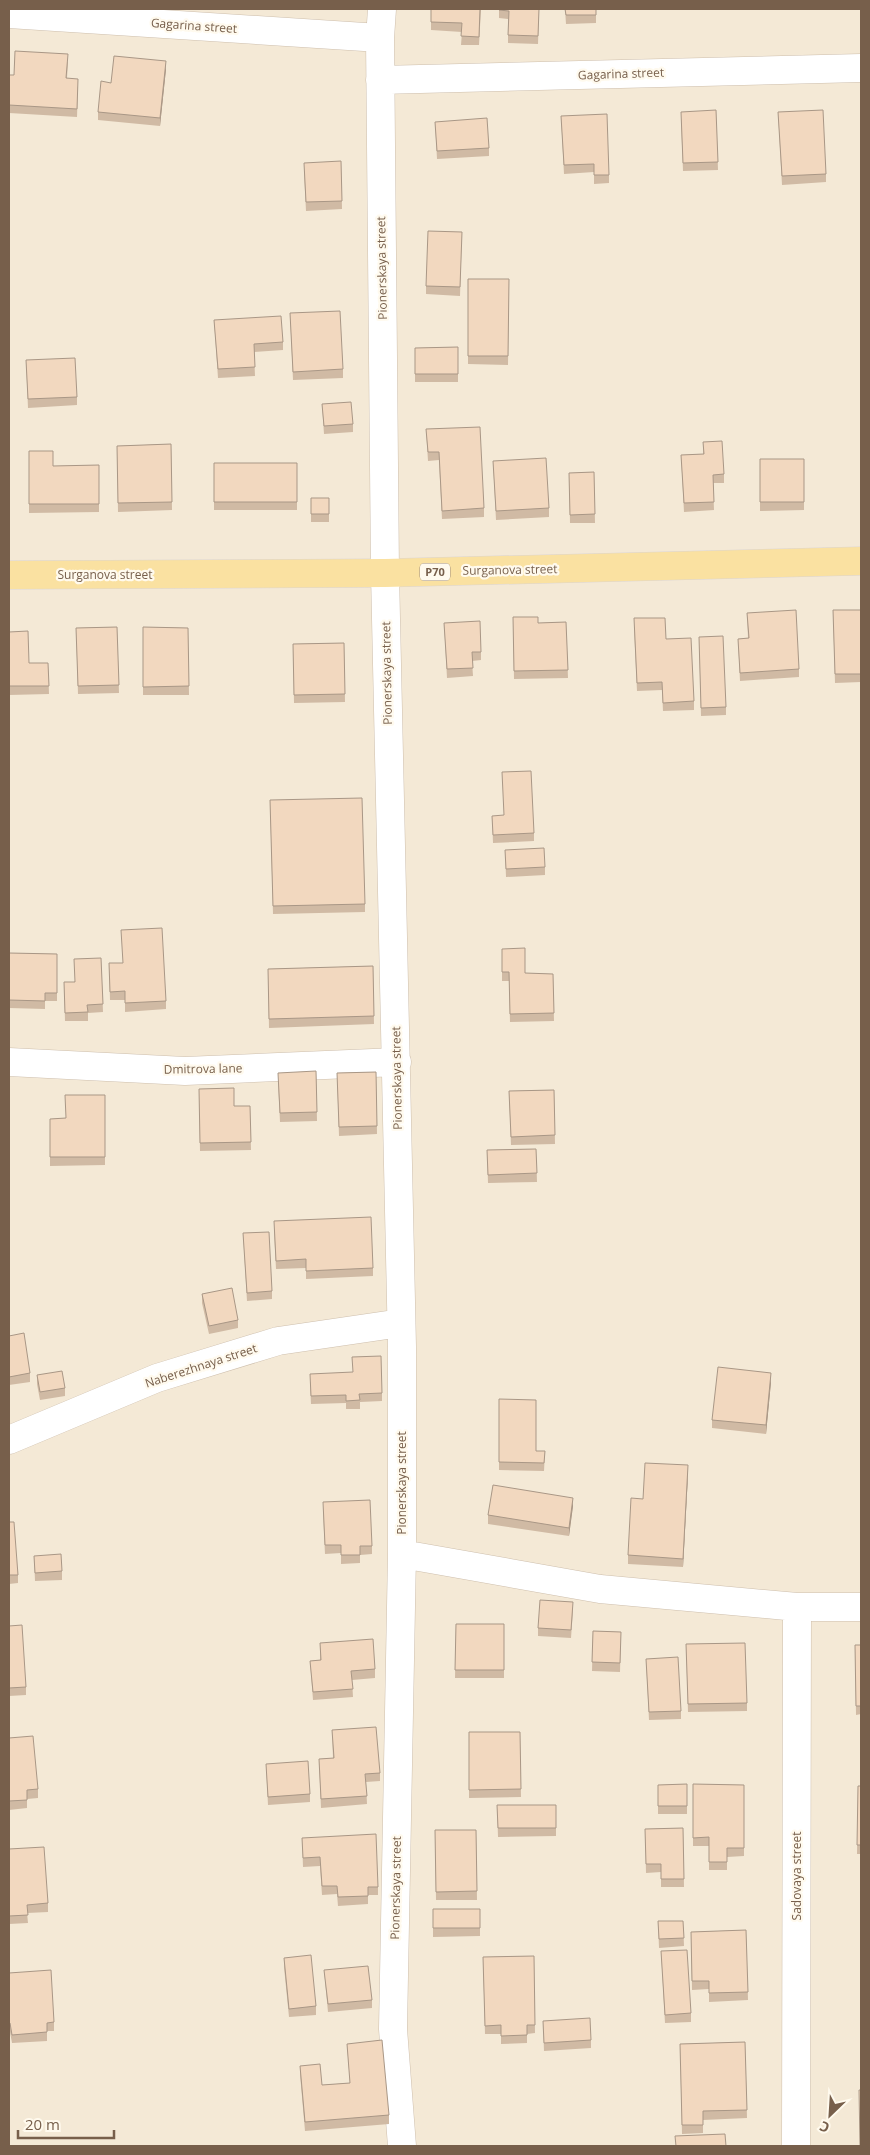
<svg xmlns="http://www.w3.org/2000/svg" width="870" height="2155" font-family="'Open Sans',sans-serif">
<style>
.residential{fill:#f4e9d6}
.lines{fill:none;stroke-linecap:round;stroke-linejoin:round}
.street-casing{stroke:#cebfad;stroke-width:29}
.primary-casing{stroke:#dcd5d0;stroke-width:29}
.street{stroke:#fff;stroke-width:28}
.primary{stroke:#fae1a1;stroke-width:28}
.wall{fill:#d0baa4}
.shaded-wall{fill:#a99786}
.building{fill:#f2d8bf;stroke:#a99786}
.labels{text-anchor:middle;stroke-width:4.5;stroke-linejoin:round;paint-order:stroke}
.shield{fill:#fffaee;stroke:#a08e7c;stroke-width:1}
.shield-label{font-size:11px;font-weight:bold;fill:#775f4b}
.street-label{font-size:12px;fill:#775f4b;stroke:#fffaee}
</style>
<rect width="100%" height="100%" fill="#fcf6e8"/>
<path class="residential" d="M9 9H861V2146H9Z"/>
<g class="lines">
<g class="street-casing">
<path id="street" d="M382 9 380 38 385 573 402 1347V1554L393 2029 402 2146
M9 14 380 38
M380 80 861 68
M9 1062 185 1071 397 1062
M9 1440 157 1378 278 1341 401 1323
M402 1554 600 1589 797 1607H861
M796 2146 797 1607"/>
</g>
<g class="primary-casing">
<path id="primary" d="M9 575 385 573 861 561"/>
</g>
<use href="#street" class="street"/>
<use href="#primary" class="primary"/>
</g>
<path class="wall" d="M431 9H481L479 45H461L462 32 431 30Z
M499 9H539L538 44 508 43V19L499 18Z
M565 9H596V23L566 24Z
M68 62 67 78 78 87 77 117 9 113V75H14Z
M166 69 160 126 98 120V112L111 83Z
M716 110 718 170 683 171 681 120Z
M778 112 826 174V182L782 185Z
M561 116 609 175V183L594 184V172L564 174Z
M435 122 489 148V156L437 159Z
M341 161 342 209 306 211 304 171Z
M462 232 460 296 426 294V286Z
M468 279H509L508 365 468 364Z
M290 313 343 369V378L293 380Z
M214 320 283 342V350L254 352 255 376 218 378Z
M458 347V382H415V348Z
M26 360 77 397V405L28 408Z
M322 404 353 424V432L324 434Z
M426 429 484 508V517L442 519 439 460 428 461Z
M703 442 724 474V483H713L714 510 684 512 681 455 703 454Z
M171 444 172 510 118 512 117 446Z
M29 451 53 466 99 465V512L29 513Z
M760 459H804V510L760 511Z
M493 461 549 508V517L496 520Z
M214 463H297V510H214Z
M594 472 595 523H570L569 473Z
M311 498H329V522H311Z
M833 610H861V682L835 683Z
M747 613 799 669V677L740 681 738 639 748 638Z
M513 617 538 623 566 622 568 678 514 679Z
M444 623 481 652V660L472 661 473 676 447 678Z
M117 627 119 693 78 694 76 628Z
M143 627 188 628 189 695H143Z
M634 627 666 639 694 701V710L663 711 662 690 637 691Z
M9 632 29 663H48L49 694 9 695Z
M699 637 726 707V715L701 716Z
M344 643 345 702 294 703 293 644Z
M270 800 365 904V912L273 914Z
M492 816 534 833V841L493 843Z
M505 850 545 867V875L506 877Z
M502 949 525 973 553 974 554 1021 510 1022 509 981H502Z
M9 953 57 954V1001H45V1009L9 1008Z
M101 958 103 1012 88 1013V1021H65L64 982H74Z
M109 963 166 1001V1009L125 1012V1000H110Z
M373 966 374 1024 269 1028 268 969Z
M316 1071 317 1121 280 1122 278 1081Z
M376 1072 377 1134 339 1136 337 1073Z
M199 1089 234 1106H250L251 1150 200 1151Z
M554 1090 555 1144 511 1145 509 1091Z
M105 1095V1165L50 1166V1119L66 1118Z
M536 1149 537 1182 488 1183 487 1150Z
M274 1230 373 1268V1276L306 1279V1268L276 1269Z
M243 1233 272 1291V1299L247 1301Z
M202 1294 238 1320V1328L209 1334 202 1303Z
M9 1336 30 1373V1382L9 1385Z
M37 1375 65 1388V1396L40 1400 37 1384Z
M310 1382 382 1393V1401L360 1402V1409H346V1403L311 1404Z
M771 1382 766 1434 712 1428V1420Z
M499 1399 536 1451H545L544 1471 499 1470Z
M688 1474 683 1567 628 1564V1555L643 1499Z
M573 1506 569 1536 488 1524V1515Z
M323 1510 372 1546V1554L360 1555V1563L341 1564V1553L325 1554Z
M9 1522 18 1575V1583L9 1584Z
M34 1556 62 1571V1580L35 1581Z
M573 1610 571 1638 538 1636V1628Z
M456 1624H504V1678H455Z
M9 1626 26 1687V1695L9 1696Z
M593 1631 621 1632 620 1672 592 1671Z
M320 1643 375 1669V1678L352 1680 353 1697 313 1700 310 1661 320 1660Z
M686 1644 747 1703V1711L688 1712Z
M855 1645H861V1714L856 1715Z
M646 1659 681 1711V1719L649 1720Z
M332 1730 380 1773V1781L366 1782 367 1804 321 1808 319 1759 333 1758Z
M469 1732H520L521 1797 469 1798Z
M9 1738 38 1789V1798L27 1799V1808L9 1810Z
M266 1764 310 1794V1802L268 1805Z
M687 1784V1814H658V1785Z
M693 1784 744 1785V1856L727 1857V1870H709V1846H693Z
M858 1786H861V1854H857Z
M497 1805H556V1836L498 1837Z
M683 1828 684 1887H661V1872L646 1873 645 1829Z
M435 1830H476L477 1900H436Z
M302 1838 378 1887V1895H368V1904L338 1906 337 1894 322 1895 320 1866 303 1867Z
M9 1849 48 1903V1912L27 1913 28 1923 9 1924Z
M433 1909H480V1936L433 1937Z
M658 1921H683L684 1946 659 1948Z
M746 1930 748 2000 709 2002V1989L692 1990 691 1932Z
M661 1951 691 2013V2022L665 2023Z
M534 1956 535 2033 527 2034V2043L501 2044V2034H485L483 1957Z
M284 1958 316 2006V2015L289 2017 284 1967Z
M324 1970 372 2000V2008L328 2012Z
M9 1973 54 2022V2031H47V2041L12 2043 10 2032H9Z
M543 2021 591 2040V2048L544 2051Z
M745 2042 747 2118 703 2120V2133L682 2134 680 2044Z
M347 2044 389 2115V2124L305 2131 300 2074V2066L322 2085 350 2083Z"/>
<path class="shaded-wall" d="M166 61V69L160 126V118Z
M771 1373V1382L766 1434V1425Z
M688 1465V1474L683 1567V1559Z
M573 1498V1506L569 1536V1528Z"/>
<path class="building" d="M431 9H480L479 37 461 36 462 23 431 22Z
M499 9H539L538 36 508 35 509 11 499 10Z
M565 9H596V15H566Z
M15 51 68 54 66 78 78 79 77 109 9 105V75H14Z
M114 56 166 61 160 118 98 112 101 81 111 83Z
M716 110 718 162 683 163 681 112Z
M823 110 826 174 782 176 778 112Z
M607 114 609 175H594V164L564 165 561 116Z
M487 118 489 148 437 151 435 122Z
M341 161 342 201 306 202 304 163Z
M428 231 462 232 460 287 426 286Z
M468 279H509L508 356H468Z
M340 311 343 369 293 372 290 313Z
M281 316 283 342 254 344 255 367 218 369 214 320Z
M458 347V374H415V348Z
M75 358 77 397 28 399 26 360Z
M351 402 353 424 324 426 322 404Z
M480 427 484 508 442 511 439 452H428L426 429Z
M722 441 724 474 713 475 714 502 684 503 681 455 704 454 703 442Z
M171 444 172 502 118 503 117 446Z
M29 451H53V466L99 465V504H29Z
M546 458 549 508 496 511 493 461Z
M760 459H804V502H760Z
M214 463H297V502H214Z
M594 472 595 514 570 515 569 473Z
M311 498H329V514H311Z
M796 610 799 669 740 673 738 639 749 638 747 613Z
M833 610H861V674H835Z
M513 617H538V623L566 622 568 670 514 671Z
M634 618H665L666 639 691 638 694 701 663 703 662 682 637 683Z
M480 621 481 652H472L473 668 447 669 444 623Z
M117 627 119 685 78 686 76 628Z
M143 627 188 628 189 686 143 687Z
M28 631 29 663H48L49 686H9V632Z
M723 636 726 707 701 708 699 637Z
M344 643 345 694 294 695 293 644Z
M531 771 534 833 493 835 492 816 504 815 502 772Z
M362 798 365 904 273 906 270 800Z
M544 848 545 867 506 869 505 850Z
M162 928 166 1001 125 1003V991L110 992 109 963H123L121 930Z
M525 948V973L553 974 554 1013 510 1014 509 972H502V949Z
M9 953 57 954V993H45V1001L9 1000Z
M101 958 103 1004 87 1005 88 1012 65 1013 64 982H75L74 959Z
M373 966 374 1016 269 1019 268 969Z
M316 1071 317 1112 280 1113 278 1073Z
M376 1072 377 1126 339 1127 337 1073Z
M234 1088V1106H250L251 1142 200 1143 199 1089Z
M554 1090 555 1135 511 1137 509 1091Z
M65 1095H105V1157H50V1119L66 1118Z
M536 1149 537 1173 488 1175 487 1150Z
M371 1217 373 1268 306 1271V1259L276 1261 274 1221Z
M269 1232 272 1291 247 1293 243 1233Z
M232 1288 238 1320 209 1326 202 1294Z
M24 1333 30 1373 9 1377V1336Z
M381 1356 382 1393 359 1394 360 1400 346 1401V1395L311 1396 310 1374 353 1372 352 1357Z
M718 1367 771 1373 766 1425 712 1420Z
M62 1371 65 1388 40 1392 37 1375Z
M499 1399 536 1400V1451H545L544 1463 499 1462Z
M645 1463 688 1465 683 1559 628 1555 631 1498 643 1499Z
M493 1485 573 1498 569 1528 488 1515Z
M370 1500 372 1546H360V1555H341V1545H325L323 1502Z
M9 1522H14L18 1575H9Z
M61 1554 62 1571 35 1573 34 1556Z
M540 1600 573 1602 571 1630 538 1628Z
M456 1624H504V1670H455Z
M22 1625 26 1687 9 1688V1626Z
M593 1631 621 1632 620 1663 592 1662Z
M373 1639 375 1669 351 1671 353 1689 313 1692 310 1661 321 1660 320 1643Z
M745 1643 747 1703 688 1704 686 1644Z
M855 1645H861V1706H856Z
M678 1657 681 1711 649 1712 646 1659Z
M376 1727 380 1773 365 1774 367 1796 321 1799 319 1759 334 1758 332 1730Z
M469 1732H520L521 1789 469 1790Z
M33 1736 38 1789 27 1790V1800L9 1801V1738Z
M308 1761 310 1794 268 1797 266 1764Z
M687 1784V1806H658V1785Z
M693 1784 744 1785V1848H727V1862H709V1837L693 1838Z
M858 1786H861V1845H857Z
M497 1805H556V1828H498Z
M683 1828 684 1879H661V1864H646L645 1829Z
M435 1830H476L477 1891 436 1892Z
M376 1834 378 1887H368V1896L338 1897 337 1886H322L320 1857 303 1858 302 1838Z
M44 1847 48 1903 27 1905 28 1915 9 1916V1849Z
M433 1909H480V1928H433Z
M658 1921H683L684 1938 659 1939Z
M746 1930 748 1992 709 1993V1981H692L691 1932Z
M687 1950 691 2013 665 2015 661 1951Z
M311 1955 316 2006 289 2009 284 1958Z
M534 1956 535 2025H527V2035L501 2036V2025L485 2026 483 1957Z
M368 1966 372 2000 328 2004 324 1970Z
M51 1970 54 2022 47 2023V2032L12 2035 10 2023H9V1973Z
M590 2018 591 2040 544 2043 543 2021Z
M382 2040 389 2115 305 2122 300 2066 320 2064 322 2085 350 2083 347 2044Z
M745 2042 747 2110 703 2111V2125H682L680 2044Z
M859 2090H861V2146H860Z
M725 2134 726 2146H676L675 2136Z"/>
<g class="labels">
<rect class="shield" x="420" y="563.5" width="30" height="17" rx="4"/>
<g class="shield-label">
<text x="435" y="576">Р70</text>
</g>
<g class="street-label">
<text transform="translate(194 26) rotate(4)" y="4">Gagarina street</text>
<text transform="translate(621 74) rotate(-2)" y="4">Gagarina street</text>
<text transform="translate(382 268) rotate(-91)" y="4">Pionerskaya street</text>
<text transform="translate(510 570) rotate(-1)" y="4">Surganova street</text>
<text x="105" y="579">Surganova street</text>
<text transform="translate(387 673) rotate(-91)" y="4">Pionerskaya street</text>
<text transform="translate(203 1069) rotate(-1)" y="4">Dmitrova lane</text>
<text transform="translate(397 1078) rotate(-91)" y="4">Pionerskaya street</text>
<text transform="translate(201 1366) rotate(-18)" y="4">Naberezhnaya street</text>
<text transform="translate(402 1483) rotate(-90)" y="4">Pionerskaya street</text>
<text transform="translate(797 1876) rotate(-90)" y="4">Sadovaya street</text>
<text transform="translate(396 1888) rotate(-89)" y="4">Pionerskaya street</text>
</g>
</g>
<rect width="870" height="2155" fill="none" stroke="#775f4b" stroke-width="20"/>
<g transform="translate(830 2115) rotate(205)" stroke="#fffaee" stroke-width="4" paint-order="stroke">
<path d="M0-4L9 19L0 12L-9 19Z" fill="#775f4b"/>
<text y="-8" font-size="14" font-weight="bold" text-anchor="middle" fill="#775f4b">С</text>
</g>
<path d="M18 2130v8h96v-8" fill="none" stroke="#775f4b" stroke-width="2.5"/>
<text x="25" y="2130" font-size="15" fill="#775f4b" stroke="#fffaee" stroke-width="4" paint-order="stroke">20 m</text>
</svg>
